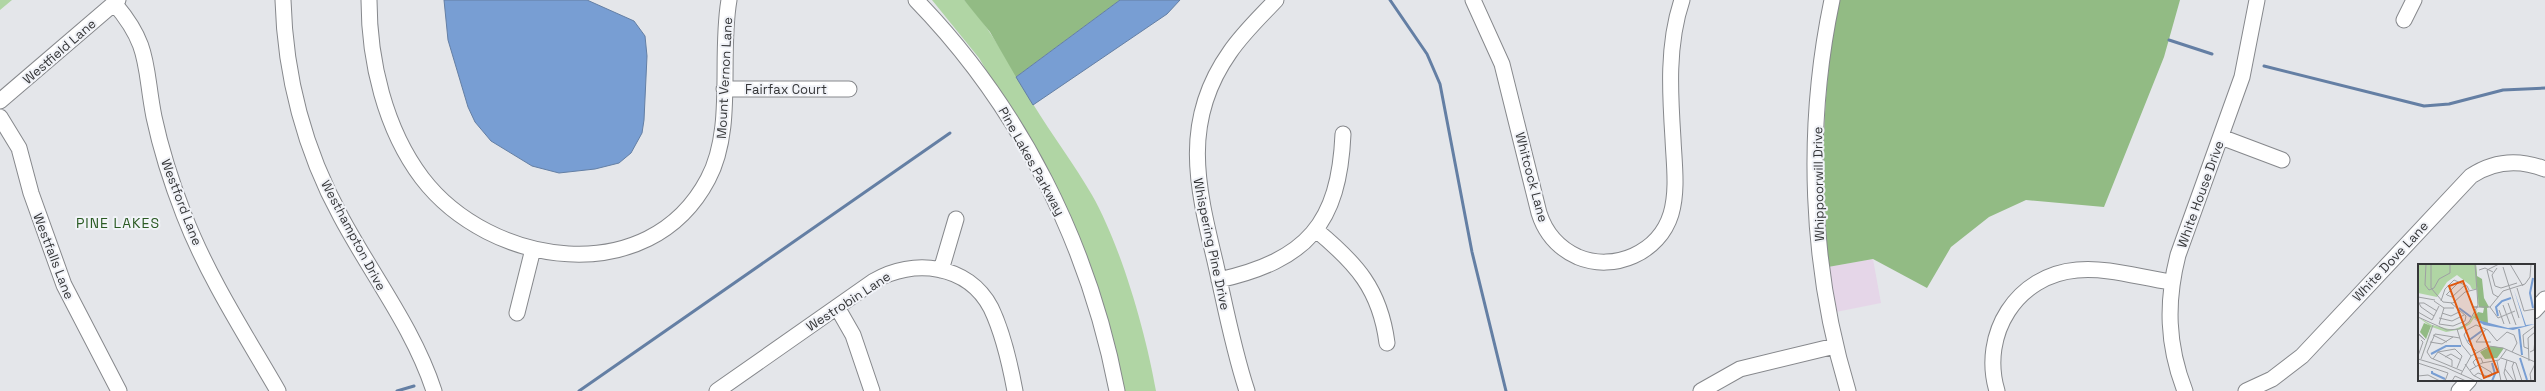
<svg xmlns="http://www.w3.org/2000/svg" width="2545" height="391" font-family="'Space Grotesk',sans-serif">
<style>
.industrial{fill:#e5d6e8}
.green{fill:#b0d5a4}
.forest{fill:#92bb84}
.water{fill:#789ed3;stroke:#647fa4}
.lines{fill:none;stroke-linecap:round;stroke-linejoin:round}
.stream{stroke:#647fa4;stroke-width:3}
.minor-casing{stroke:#86888c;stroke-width:17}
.minor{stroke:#fff;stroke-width:15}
.labels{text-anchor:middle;stroke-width:4;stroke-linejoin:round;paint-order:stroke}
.street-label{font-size:13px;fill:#353638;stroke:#f1f3f8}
.neighbourhood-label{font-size:14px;letter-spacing:1px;fill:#2a5a23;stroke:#f1f3f8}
.inset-river{fill:none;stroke:#789ed3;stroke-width:2}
.inset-road{fill:none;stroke:#9ea0a3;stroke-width:1}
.view{fill:#df570e;fill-opacity:0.15;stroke:#df570e;stroke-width:2}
.inset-edge{fill:none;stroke:#353638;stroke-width:2}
</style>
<rect width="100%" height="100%" fill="#e4e6ea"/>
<path class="industrial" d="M1873 259 1881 303 1836 312 1828 267Z"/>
<path class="green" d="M0 0H12L0 10Z
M932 0H964C993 30 1011 69 1033 104 1052 135 1074 164 1092 195 1121 246 1146 333 1156 391H1124L1113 341 1096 282 1060 194 979 58Z"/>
<path class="forest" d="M964 0H1120L1016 77 990 32Z
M1839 0H2180L2164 57 2104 207 2026 200 1989 217 1951 247 1927 288 1873 259 1828 267C1821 173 1821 93 1839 0Z"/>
<path class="water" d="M444 0H587L634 21 645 36 647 56 644 120 642 133 631 153 619 163 595 169 559 173 532 166 491 141 475 122 468 107 448 40Z
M1120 0H1180L1167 14 1033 105 1016 77Z"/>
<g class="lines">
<path class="stream" d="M1390 0 1427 54 1440 84 1472 252 1506 391
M2169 40 2212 54
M2264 66 2424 106 2449 104 2503 90 2545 88
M397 391 414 386
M579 391 950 133"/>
<g class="minor-casing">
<path id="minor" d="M283 0C285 76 305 151 341 217 372 275 414 329 434 391
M369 0C369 61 385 129 422 178 490 267 649 291 708 179 735 129 719 57 729 0
M916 0C1020 107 1089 244 1117 391
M1473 0 1502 64 1539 213C1545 232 1558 248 1578 257 1614 272 1659 253 1671 214 1678 190 1674 163 1673 139 1670 93 1667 44 1682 0
M1832 0C1805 128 1810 266 1848 391
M114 3C151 46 144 66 154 117 161 150 172 184 184 215 208 277 245 334 278 391
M2404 20 2414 0
M724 89H849
M0 101 118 0
M0 117 19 148 31 193 64 285 119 391
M2221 137 2282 160
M1316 230C1356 263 1380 289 1387 343
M941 270 956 219
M1219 280C1307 260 1339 224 1343 134
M837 307 853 335 872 391
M2534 311 2545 299
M517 313 533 249
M717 391 874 281C913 258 968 264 991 308 1003 333 1010 364 1015 391
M1247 391C1233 349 1225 305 1215 261 1197 186 1181 121 1230 52 1243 33 1260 17 1276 0
M1701 391 1740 369 1835 346
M1997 391C1980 334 2017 275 2077 270 2108 267 2141 278 2171 282
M2185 391C2167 345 2166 302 2178 255L2242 77 2257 0
M2246 391 2272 379 2302 356 2471 176C2495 160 2519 159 2545 169
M2459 391 2469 380"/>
</g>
<use href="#minor" class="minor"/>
</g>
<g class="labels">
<g class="street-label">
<text transform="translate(59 51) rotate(-41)" y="5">Westfield Lane</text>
<text transform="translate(724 78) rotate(-87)" y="5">Mount Vernon Lane</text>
<text x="786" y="94">Fairfax Court</text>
<text transform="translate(1032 161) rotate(61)" y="5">Pine Lakes Parkway</text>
<text transform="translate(1532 177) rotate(75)" y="5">Whitcock Lane</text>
<text transform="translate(1818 184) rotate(-91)" y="5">Whippoorwill Drive</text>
<text transform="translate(2200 194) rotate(-70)" y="5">White House Drive</text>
<text transform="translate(182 202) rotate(69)" y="5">Westford Lane</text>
<text transform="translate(354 235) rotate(62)" y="5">Westhampton Drive</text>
<text transform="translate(1212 244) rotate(78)" y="5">Whispering Pine Drive</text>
<text transform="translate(54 256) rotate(69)" y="5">Westfalls Lane</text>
<text transform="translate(2390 261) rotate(-47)" y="5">White Dove Lane</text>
<text transform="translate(848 301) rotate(-33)" y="5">Westrobin Lane</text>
</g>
<g class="neighbourhood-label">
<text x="118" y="228">PINE LAKES</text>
</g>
</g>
<g transform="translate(2418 264)">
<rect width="117" height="117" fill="#e4e6ea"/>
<path d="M1 0H58L61 39 58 51 52 60 44 65 28 68 14 63 3 95 13 63 0 53 14 61 35 66 51 59 60 44 59 25H54L52 21 39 11 29 18 19 33 0 29Z" fill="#b0d5a4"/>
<path d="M59 0V12L64 15 66 34 71 43 69 44 70 60 56 54 60 48 65 49 66 44 61 43 58 12ZM6 59 13 62 8 75 2 68ZM73 82 86 84 79 94 67 95 62 88Z" fill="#92bb84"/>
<path d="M96 26 108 61 117 60 95 66 66 61 56 55 90 64 107 62Z" fill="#789ed3"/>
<path class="inset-river" d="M115 14 112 29 115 44M41 44 53 53M80 52 78 43 84 37 93 34M101 65 104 91M50 77 65 66M13 90 28 82H43M102 94 109 116M74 99 77 110 74 117M14 107V109L27 115"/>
<path class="inset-road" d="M8 0 7 21 11 26 16 24 21 15 32 9V0M13 0V24L25 38 35 39 47 28 59 25M92 0 105 22M85 3 101 54M79 4 74 11 77 22 83 24 99 19M61 6 67 4 75 8M99 24 106 47 117 45M28 31 41 18M29 31 34 33 47 21M0 33 17 36M80 33 75 30 69 6 81 0M16 37 26 44H36M23 37 27 25 36 16 49 22 51 26M0 39H6L19 47M1 39 3 43 16 52M90 39 98 61M85 41 92 60M60 43H56H72L85 27 107 20 112 13 113 0M72 43 80 54 97 47M26 44 21 60 35 62 47 57 48 52 33 39M81 46 86 60M0 48 14 56 21 42M24 49 33 52 41 48M0 53 29 66 41 65 51 58 60 41 57 0M21 54 34 57 46 51M39 65 44 81 53 92M68 65 58 78H73M0 69 7 76 0 70M15 71 29 78M42 74 17 70 9 88 13 94 44 107M12 78 24 80 35 73M111 85 106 83 105 71 117 62M58 87 50 79 46 71 49 66 58 61 70 66 79 77 89 68 96 71 99 79 94 88M20 88 34 96V102M112 88 116 86 117 75M0 92 5 78 3 76M27 93 33 90 43 96M83 94 98 99 104 117M0 95 27 103 58 117M3 95 15 61M15 95 20 88 37 85 44 92 39 104M89 96 86 109 89 117M79 97 83 117M111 97 110 74 117 68M96 98 94 103 98 117M0 99 30 109 27 117M47 100 55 111 66 117M58 103 55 98 59 94H63L65 99M87 105 96 117M52 106 64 99 81 96 89 85M43 110 53 92 71 82 85 84 117 98M0 112 10 111 22 117M56 112 60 109 71 113 74 111 73 108 61 101M34 117 37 112 48 117M113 117 112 110 117 100"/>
<path class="view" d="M45 17 80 108 66 114 31 22Z"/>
<rect width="117" height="117" class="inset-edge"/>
</g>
</svg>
